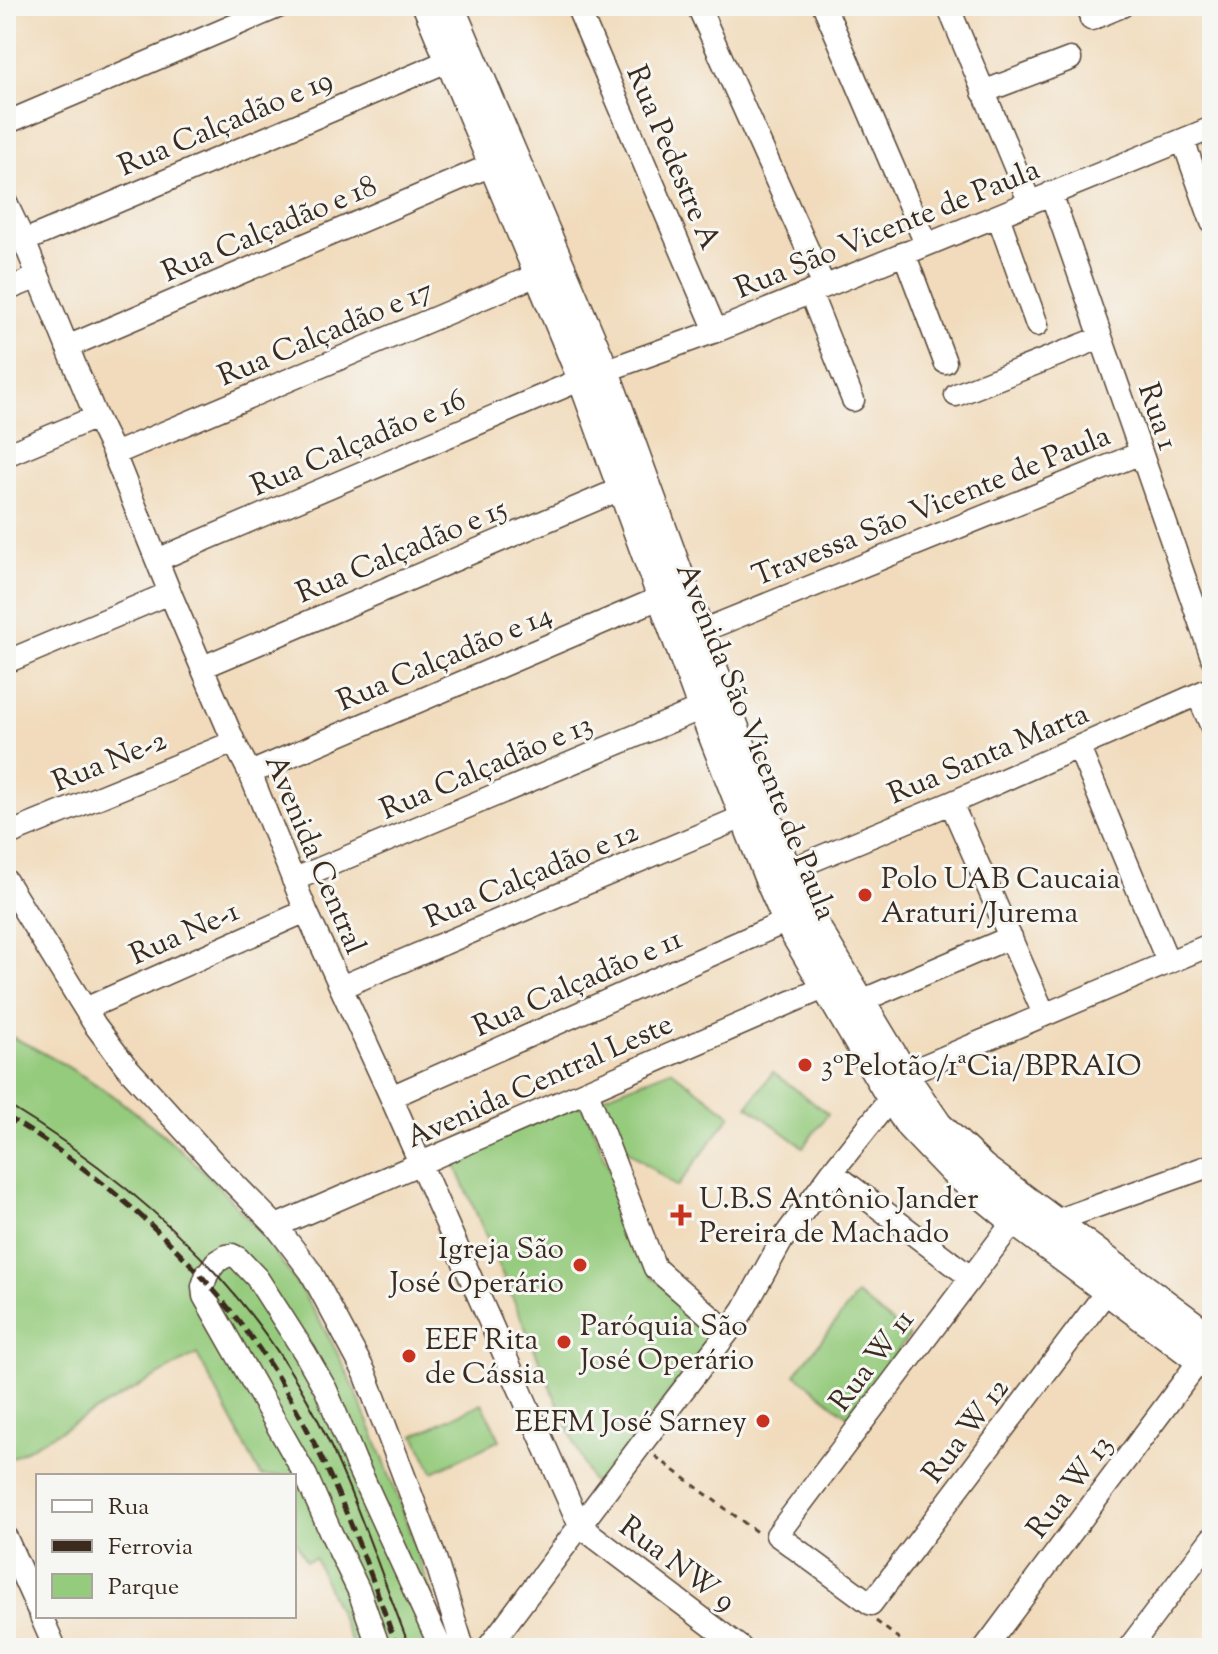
<svg xmlns="http://www.w3.org/2000/svg" width="1218" height="1654" font-family="'Sorts Mill Goudy',serif">
<style>
.green{fill:#95cb7d;stroke:#687a4e;stroke-width:2}
.lines{fill:none;stroke-linecap:round;stroke-linejoin:round}
.minor-casing{stroke:#564536;stroke-width:25}
.major-casing{stroke:#564536;stroke-width:31}
.path{stroke:#564536;stroke-width:3;stroke-dasharray:6 6;stroke-linecap:butt}
.minor{stroke:#fff;stroke-width:22}
.major{stroke:#fff;stroke-width:28}
.tram{stroke:#3b2a1e;stroke-width:2}
.rail{stroke:#3b2a1e;stroke-width:5;stroke-dasharray:12 6;stroke-linecap:butt}
.poi-dot{fill:#c8321e;stroke:#f6f6f2;stroke-width:3}
.labels{text-anchor:middle;stroke-width:6;stroke-linejoin:round;paint-order:stroke}
.street-label{font-size:30px;fill:#3b2a1e;stroke:#f6f6f2}
.poi-label{font-size:30px;fill:#3b2a1e;stroke:#f6f6f2;text-anchor:start}
</style>
<rect width="100%" height="100%" fill="#f6f6f2"/>
<filter id="ink" filterUnits="userSpaceOnUse"><feTurbulence type="fractalNoise" baseFrequency=".0125" numOctaves="2"/><feDisplacementMap in="SourceGraphic" scale="16" xChannelSelector="R" yChannelSelector="G"/><feConvolveMatrix kernelMatrix="1 2 1 2 8 2 1 2 1" color-interpolation-filters="sRGB"/></filter>
<filter id="wash" filterUnits="userSpaceOnUse"><feTurbulence type="fractalNoise" baseFrequency=".006" numOctaves="4" result="noise"/><feDisplacementMap in="SourceGraphic" scale="32" xChannelSelector="R" yChannelSelector="G"/><feGaussianBlur stdDeviation="1.8" result="paint"/><feColorMatrix in="noise" values="0 0 0 0 0 0 0 0 0 0 0 0 0 0 0 0 0 1.4 0 .05"/><feComposite in="paint" operator="in"/></filter>
<g filter="url(#wash)">
<rect width="100%" height="100%" fill="#f1dbbc"/>
<path class="green" d="M6 1034C159 1106 284 1231 353 1386 391 1470 419 1560 450 1648H354L315 1558 306 1561 294 1538V1476H261L197 1354 6 1461Z
M671 1070 731 1115 677 1187 622 1146 602 1097Z
M773 1072 828 1114 803 1147 748 1106Z
M574 1104 586 1109 650 1275 708 1325 710 1338 601 1484 591 1481 456 1166 461 1154Z
M857 1295 909 1336 848 1416 795 1374Z
M482 1403 500 1440 433 1472 415 1435Z"/>
</g>
<g filter="url(#ink)">
<g class="lines">
<g class="minor-casing">
<path id="minor" d="M577 6 716 331
M698 6 824 286
M824 6 926 244
M948 6 1030 203
M1091 19 1122 6
M983 92 1070 59
M6 123 280 6
M1183 140 1212 222
M1051 193 1212 657
M6 203 24 241 96 417 114 454 170 593 234 742 250 773 306 911 391 1097 580 1526 741 1648
M998 216 1037 325
M24 241 450 60
M904 253 945 362
M6 290 38 277
M810 292 853 400
M67 347 494 164
M956 395 1100 338
M114 454 551 269
M6 455 96 417
M157 560 582 379 716 331 1212 128
M699 632 1141 453
M6 662 170 593
M203 667 623 488
M1198 695 1212 727
M1079 748 1168 962
M250 773 662 597
M951 803 1044 1014
M6 835 234 742
M787 871 951 803 1212 688
M293 880 702 708
M6 881 95 1025 125 1065 216 1165 276 1226 311 1272 365 1373 435 1558 463 1648
M341 987 745 816
M861 1001 1011 937
M85 1009 306 911
M905 1074 1212 944
M587 1092 655 1268 728 1332
M391 1097 787 921
M832 1172 970 1277
M1014 1221 777 1535 871 1604 1107 1291
M1055 1221 1212 1165
M276 1226 826 987
M6 1538 38 1609
M41 1616 55 1648
M379 1648 359 1591 331 1533 306 1476 204 1296 203 1286 207 1274 216 1262 226 1256 232 1255 238 1258 257 1278 305 1353 326 1390 355 1461 441 1648
M488 1648 646 1438 728 1332 744 1309 782 1240 832 1172 891 1098 904 1092
M985 1648 1200 1360
M1129 1648 1212 1538"/>
</g>
<g class="major-casing">
<path id="major" d="M427 6 582 379 702 708 770 882 787 921 891 1098 910 1126 953 1171 1014 1221 1212 1369
M450 6 605 371 787 871 805 909 912 1087 938 1125 983 1168 1212 1339"/>
</g>
<path class="path" d="M655 1456 758 1533
M876 1621 911 1648"/>
<use href="#minor" class="minor"/>
<use href="#major" class="major"/>
<path class="tram" d="M6 1104C139 1185 257 1292 325 1434 358 1503 382 1577 410 1648"/>
<path class="rail" d="M6 1116C119 1185 219 1277 286 1391 333 1471 367 1561 397 1648"/>
</g>
</g>
<g class="poi-dot">
<circle cx="865" cy="895" r="8"/>
<circle cx="805" cy="1065" r="8"/>
<path d="M677 1203h8v8h8v8h-8v8h-8v-8h-8v-8h8z"/>
<circle cx="580" cy="1265" r="8"/>
<circle cx="564" cy="1342" r="8"/>
<circle cx="409" cy="1356" r="8"/>
<circle cx="763" cy="1421" r="8"/>
</g>
<g class="labels">
<g class="street-label">
<text transform="translate(225 122) rotate(-23)" y="10">Rua Calçadão e 19</text>
<text transform="translate(674 157) rotate(67)" y="10">Rua Pedestre A</text>
<text transform="translate(269 228) rotate(-23)" y="10">Rua Calçadão e 18</text>
<text transform="translate(887 228) rotate(-22)" y="10">Rua São Vicente de Paula</text>
<text transform="translate(325 332) rotate(-23)" y="10">Rua Calçadão e 17</text>
<text transform="translate(1159 416) rotate(71)" y="10">Rua 1</text>
<text transform="translate(358 442) rotate(-23)" y="10">Rua Calçadão e 16</text>
<text transform="translate(931 505) rotate(-22)" y="10">Travessa São Vicente de Paula</text>
<text transform="translate(401 550) rotate(-23)" y="10">Rua Calçadão e 15</text>
<text transform="translate(444 657) rotate(-23)" y="10">Rua Calçadão e 14</text>
<text transform="translate(757 741) rotate(68)" y="10">Avenida São Vicente de Paula</text>
<text transform="translate(988 753) rotate(-23)" y="10">Rua Santa Marta</text>
<text transform="translate(109 760) rotate(-22)" y="10">Rua Ne-2</text>
<text transform="translate(486 766) rotate(-23)" y="10">Rua Calçadão e 13</text>
<text transform="translate(316 854) rotate(67)" y="10">Avenida Central</text>
<text transform="translate(531 874) rotate(-23)" y="10">Rua Calçadão e 12</text>
<text transform="translate(184 932) rotate(-24)" y="10">Rua Ne-1</text>
<text transform="translate(577 982) rotate(-24)" y="10">Rua Calçadão e 11</text>
<text transform="translate(539 1080) rotate(-24)" y="10">Avenida Central Leste</text>
<text transform="translate(871 1360) rotate(-53)" y="10">Rua W 11</text>
<text transform="translate(965 1430) rotate(-53)" y="10">Rua W 12</text>
<text transform="translate(1069 1486) rotate(-53)" y="10">Rua W 13</text>
<text transform="translate(678 1563) rotate(37)" y="10">Rua NW 9</text>
</g>
<g class="poi-label">
<text x="881" y="888">Polo UAB Caucaia<tspan x="881" dy="34">Araturi/Jurema</tspan></text>
<text x="821" y="1075">3ºPelotão/1ªCia/BPRAIO</text>
<text x="699" y="1208">U.B.S Antônio Jander<tspan x="699" dy="34">Pereira de Machado</tspan></text>
<text x="564" y="1258" text-anchor="end">Igreja São<tspan x="564" dy="34">José Operário</tspan></text>
<text x="580" y="1335">Paróquia São<tspan x="580" dy="34">José Operário</tspan></text>
<text x="425" y="1349">EEF Rita<tspan x="425" dy="34">de Cássia</tspan></text>
<text x="747" y="1431" text-anchor="end">EEFM José Sarney</text>
</g>
</g>
<rect width="1218" height="1654" fill="none" stroke="#f6f6f2" stroke-width="32"/>
<rect x="36" y="1474" width="260" height="144" fill="#f6f6f2" stroke="#aba49d" stroke-width="2"/>
<rect x="52" y="1500" width="40" height="12" fill="#ffffff" stroke="#aba49d" stroke-width="2"/>
<text x="108" y="1514" font-size="24" fill="#3b2a1e">Rua</text>
<rect x="52" y="1540" width="40" height="12" fill="#3b2a1e" stroke="#aba49d" stroke-width="2"/>
<text x="108" y="1554" font-size="24" fill="#3b2a1e">Ferrovia</text>
<rect x="52" y="1574" width="40" height="24" fill="#95cb7d" stroke="#aba49d" stroke-width="2"/>
<text x="108" y="1594" font-size="24" fill="#3b2a1e">Parque</text>
</svg>
